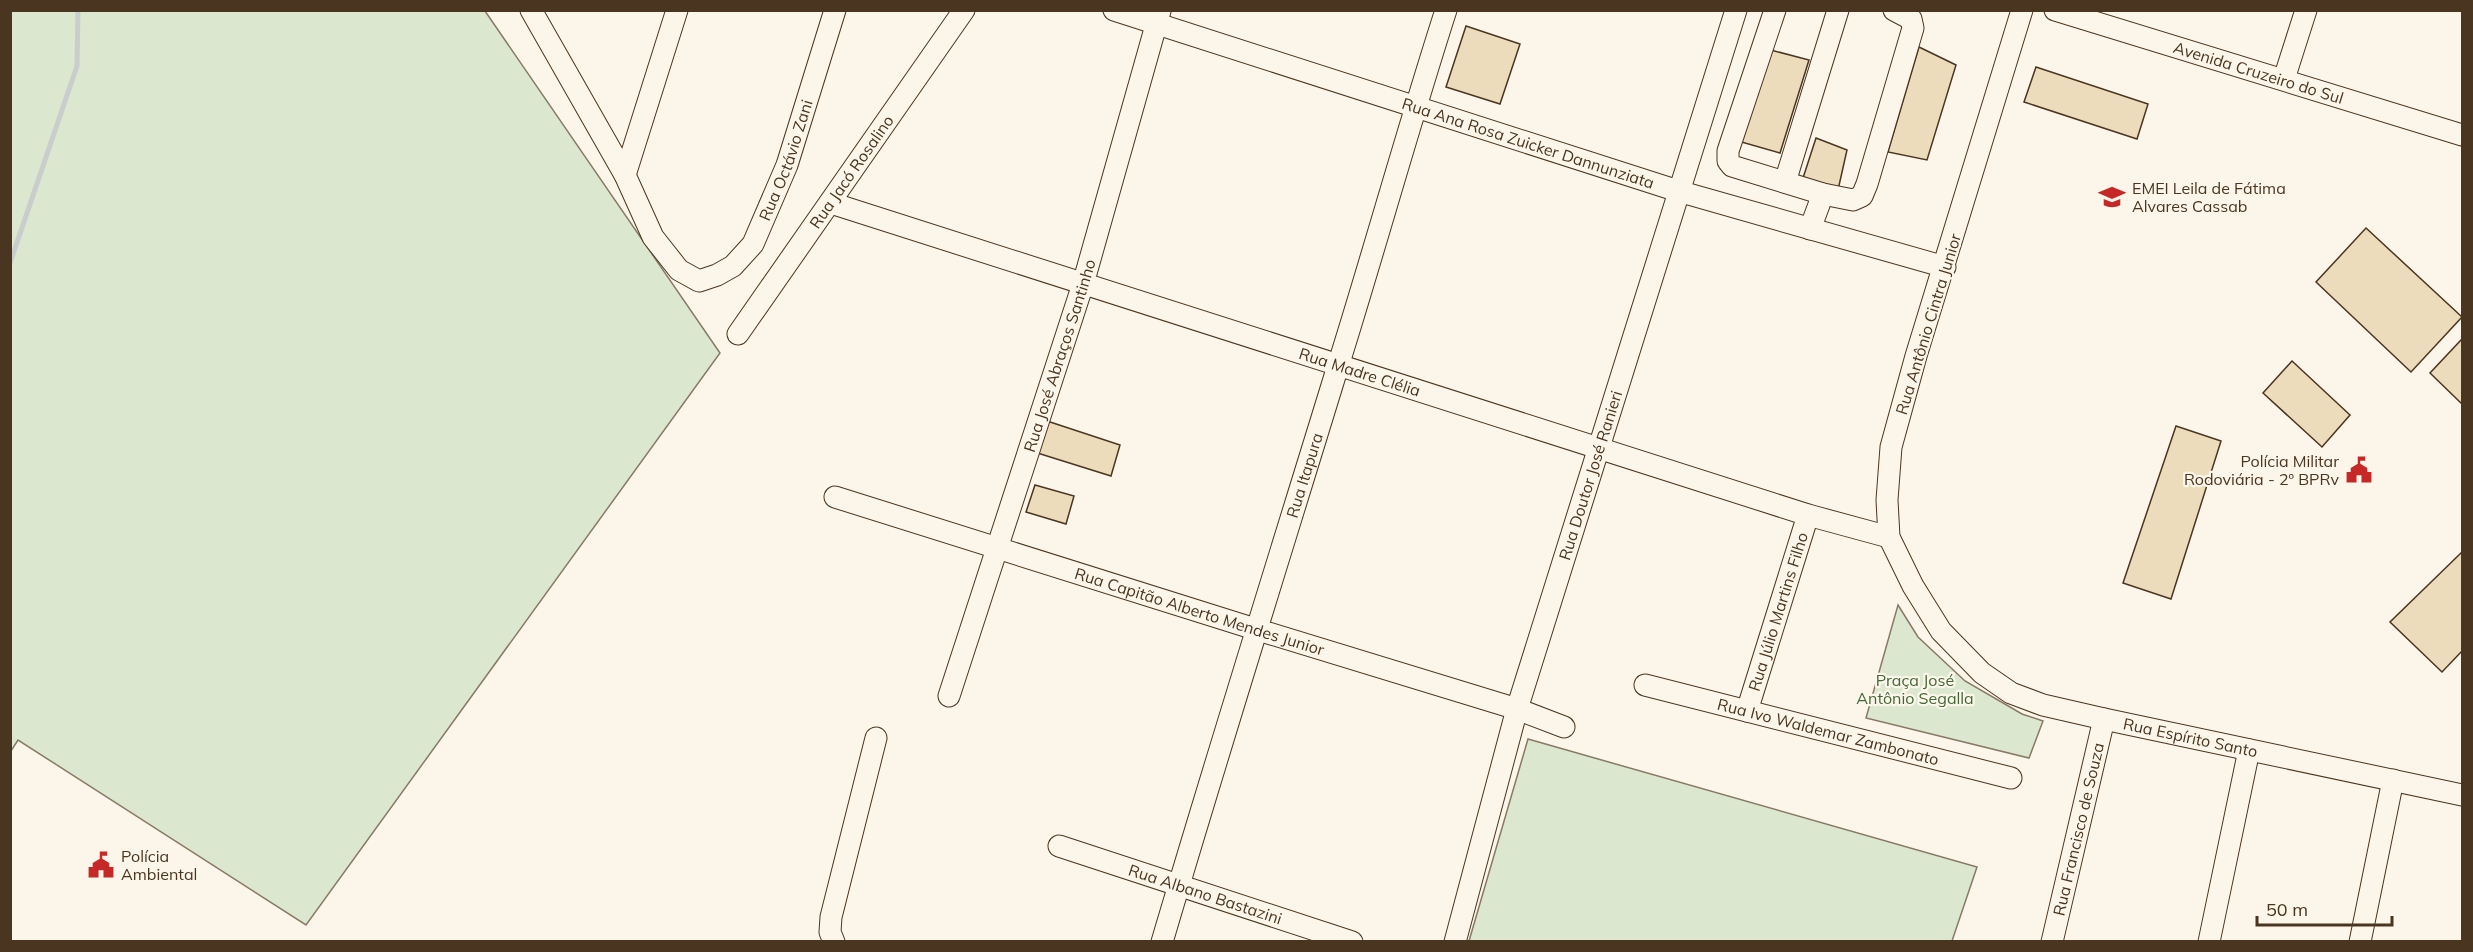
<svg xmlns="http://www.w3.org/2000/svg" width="2473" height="952" font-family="Mulish,sans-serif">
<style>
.green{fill:#dce7d0;stroke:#887966;stroke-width:1.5}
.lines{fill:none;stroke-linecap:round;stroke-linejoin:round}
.stream{stroke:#c9cecd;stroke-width:5}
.building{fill:#ecdcbc;stroke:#4a3520;stroke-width:1.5}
.minor-casing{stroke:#4a3520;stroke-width:23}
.minor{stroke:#fbf6e9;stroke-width:21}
.labels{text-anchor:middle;stroke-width:4.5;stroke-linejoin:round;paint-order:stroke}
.street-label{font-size:16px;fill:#4a3520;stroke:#fbf6e9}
.poi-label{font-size:16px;fill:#4a3520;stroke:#fbf6e9;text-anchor:start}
.park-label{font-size:16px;fill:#436837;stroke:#fbf6e9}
</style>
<rect width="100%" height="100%" fill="#fbf6e9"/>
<path class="green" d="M11 10 485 11 720 353 306 925 18 740 11 751Z
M1898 605 1918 637 1965 681 2022 714 2043 721 2029 758 1866 718Z
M1528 739 1977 867 1952 941H1469Z"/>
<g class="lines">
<path class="stream" d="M10 263 77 66 78 10"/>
</g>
<path class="building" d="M1466 26 1520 44 1500 104 1446 87Z
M1919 47 1956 65 1927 160 1888 152Z
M1767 49 1809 60 1780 153 1738 141Z
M2036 67 2148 104 2137 139 2024 102Z
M1816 138 1847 150 1838 190 1803 178Z
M2366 228 2462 317 2411 372 2316 282Z
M2462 339V404L2430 373Z
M2292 361 2350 415 2322 447 2263 393Z
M1041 419 1120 445 1111 476 1031 451Z
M2176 426 2221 441 2171 599 2123 583Z
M1035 485 1074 496 1066 524 1026 512Z
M2462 552V651L2442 672 2390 622Z"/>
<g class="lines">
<g class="minor-casing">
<g id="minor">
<path id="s1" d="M531 10 625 175 653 237 679 270 699 281 717 275 733 266 753 244 787 165 835 10"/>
<path id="s2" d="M1114 10 1678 191 1945 267"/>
<path d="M1775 10 1728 151V161L1732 166 1823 194 1853 200 1862 196 1867 184 1913 28 1911 19 1894 10"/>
<path id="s3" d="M2022 10 1916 356 1891 447 1887 500 1889 537 1913 586 1941 631 1982 673 2011 693 2043 705 2104 719 2462 795"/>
<path id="s4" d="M2055 10 2462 135"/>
<path d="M2284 79 2306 10"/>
<path d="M625 175 677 10"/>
<path d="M1785 182 1838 10"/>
<path id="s5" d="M831 203 1808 515 1889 537"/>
<path d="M1810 229 1823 194"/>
<path id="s6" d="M738 334 964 10"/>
<path id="s7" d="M835 497 1255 629 1517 709 1564 727"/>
<path id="s8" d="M1645 685 2011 778"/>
<path id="s9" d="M949 696 1083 284 1160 11"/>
<path id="s10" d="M1747 711 1808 515"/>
<path id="s11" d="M1059 846 1352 942"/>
<path d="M834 942 830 932 831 917 876 738"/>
<path id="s12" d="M1162 942C1219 749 1279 558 1338 366 1375 248 1408 128 1446 10"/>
<path id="s13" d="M1455 942 1517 709 1736 10"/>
<path id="s14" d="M2052 942 2104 719"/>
<path d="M2209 942 2249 750"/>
<path d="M2360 942 2393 780"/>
</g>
</g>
<use href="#minor" class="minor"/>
</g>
<defs>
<g id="school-bare" transform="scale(2.07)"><path d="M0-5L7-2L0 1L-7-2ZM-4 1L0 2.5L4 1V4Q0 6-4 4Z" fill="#c62828" stroke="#fbf6e9" stroke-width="2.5" paint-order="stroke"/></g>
<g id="civic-bare" transform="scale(2.07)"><path d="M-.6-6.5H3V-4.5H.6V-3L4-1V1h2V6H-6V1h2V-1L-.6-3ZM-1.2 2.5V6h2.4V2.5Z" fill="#c62828" stroke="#fbf6e9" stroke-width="2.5" paint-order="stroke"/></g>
</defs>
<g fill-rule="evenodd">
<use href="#school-bare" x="2112" y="197"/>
<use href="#civic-bare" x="2359" y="470"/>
<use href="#civic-bare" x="101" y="865"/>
</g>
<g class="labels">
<g class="street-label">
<text dy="6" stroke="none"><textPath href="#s4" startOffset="213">Avenida Cruzeiro do Sul</textPath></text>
<text dy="6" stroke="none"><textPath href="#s2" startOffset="435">Rua Ana Rosa Zuicker Dannunziata</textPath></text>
<text dy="6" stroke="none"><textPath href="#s1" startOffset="480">Rua Octávio Zani</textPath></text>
<text dy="6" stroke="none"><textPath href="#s6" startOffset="198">Rua Jacó Rosalino</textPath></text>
<text transform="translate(1928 324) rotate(-73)" y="6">Rua Antônio Cintra Junior</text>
<text dy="6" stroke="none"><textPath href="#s9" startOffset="358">Rua José Abraços Santinho</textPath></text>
<text dy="6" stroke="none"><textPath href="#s5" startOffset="555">Rua Madre Clélia</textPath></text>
<text dy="6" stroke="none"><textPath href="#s13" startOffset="486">Rua Doutor José Ranieri</textPath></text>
<text dy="6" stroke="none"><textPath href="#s12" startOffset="488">Rua Itapura</textPath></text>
<text dy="6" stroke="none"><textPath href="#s7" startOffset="382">Rua Capitão Alberto Mendes Junior</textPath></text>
<text dy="6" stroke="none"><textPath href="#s10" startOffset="104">Rua Júlio Martins Filho</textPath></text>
<text dy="6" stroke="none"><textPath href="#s8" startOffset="189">Rua Ivo Waldemar Zambonato</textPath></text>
<text dy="6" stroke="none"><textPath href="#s3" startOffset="933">Rua Espírito Santo</textPath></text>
<text dy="6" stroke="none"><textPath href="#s14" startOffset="116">Rua Francisco de Souza</textPath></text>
<text dy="6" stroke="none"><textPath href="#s11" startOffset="154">Rua Albano Bastazini</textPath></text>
</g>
<g class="poi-label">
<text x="2132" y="194">EMEI Leila de Fátima<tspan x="2132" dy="18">Alvares Cassab</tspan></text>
<text x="2339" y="467" text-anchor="end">Polícia Militar<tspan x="2339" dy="18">Rodoviária - 2º BPRv</tspan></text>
<text x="121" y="862">Polícia<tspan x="121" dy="18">Ambiental</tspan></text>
</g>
<g class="park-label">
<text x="1915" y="686">Praça José<tspan x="1915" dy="18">Antônio Segalla</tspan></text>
</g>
</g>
<rect width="2473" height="952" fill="none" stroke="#4a3520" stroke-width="24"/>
<path d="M2257 916v9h135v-9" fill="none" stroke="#4a3520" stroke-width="3"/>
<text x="2266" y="916" font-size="18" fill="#4a3520" stroke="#fbf6e9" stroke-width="4.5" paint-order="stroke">50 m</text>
</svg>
